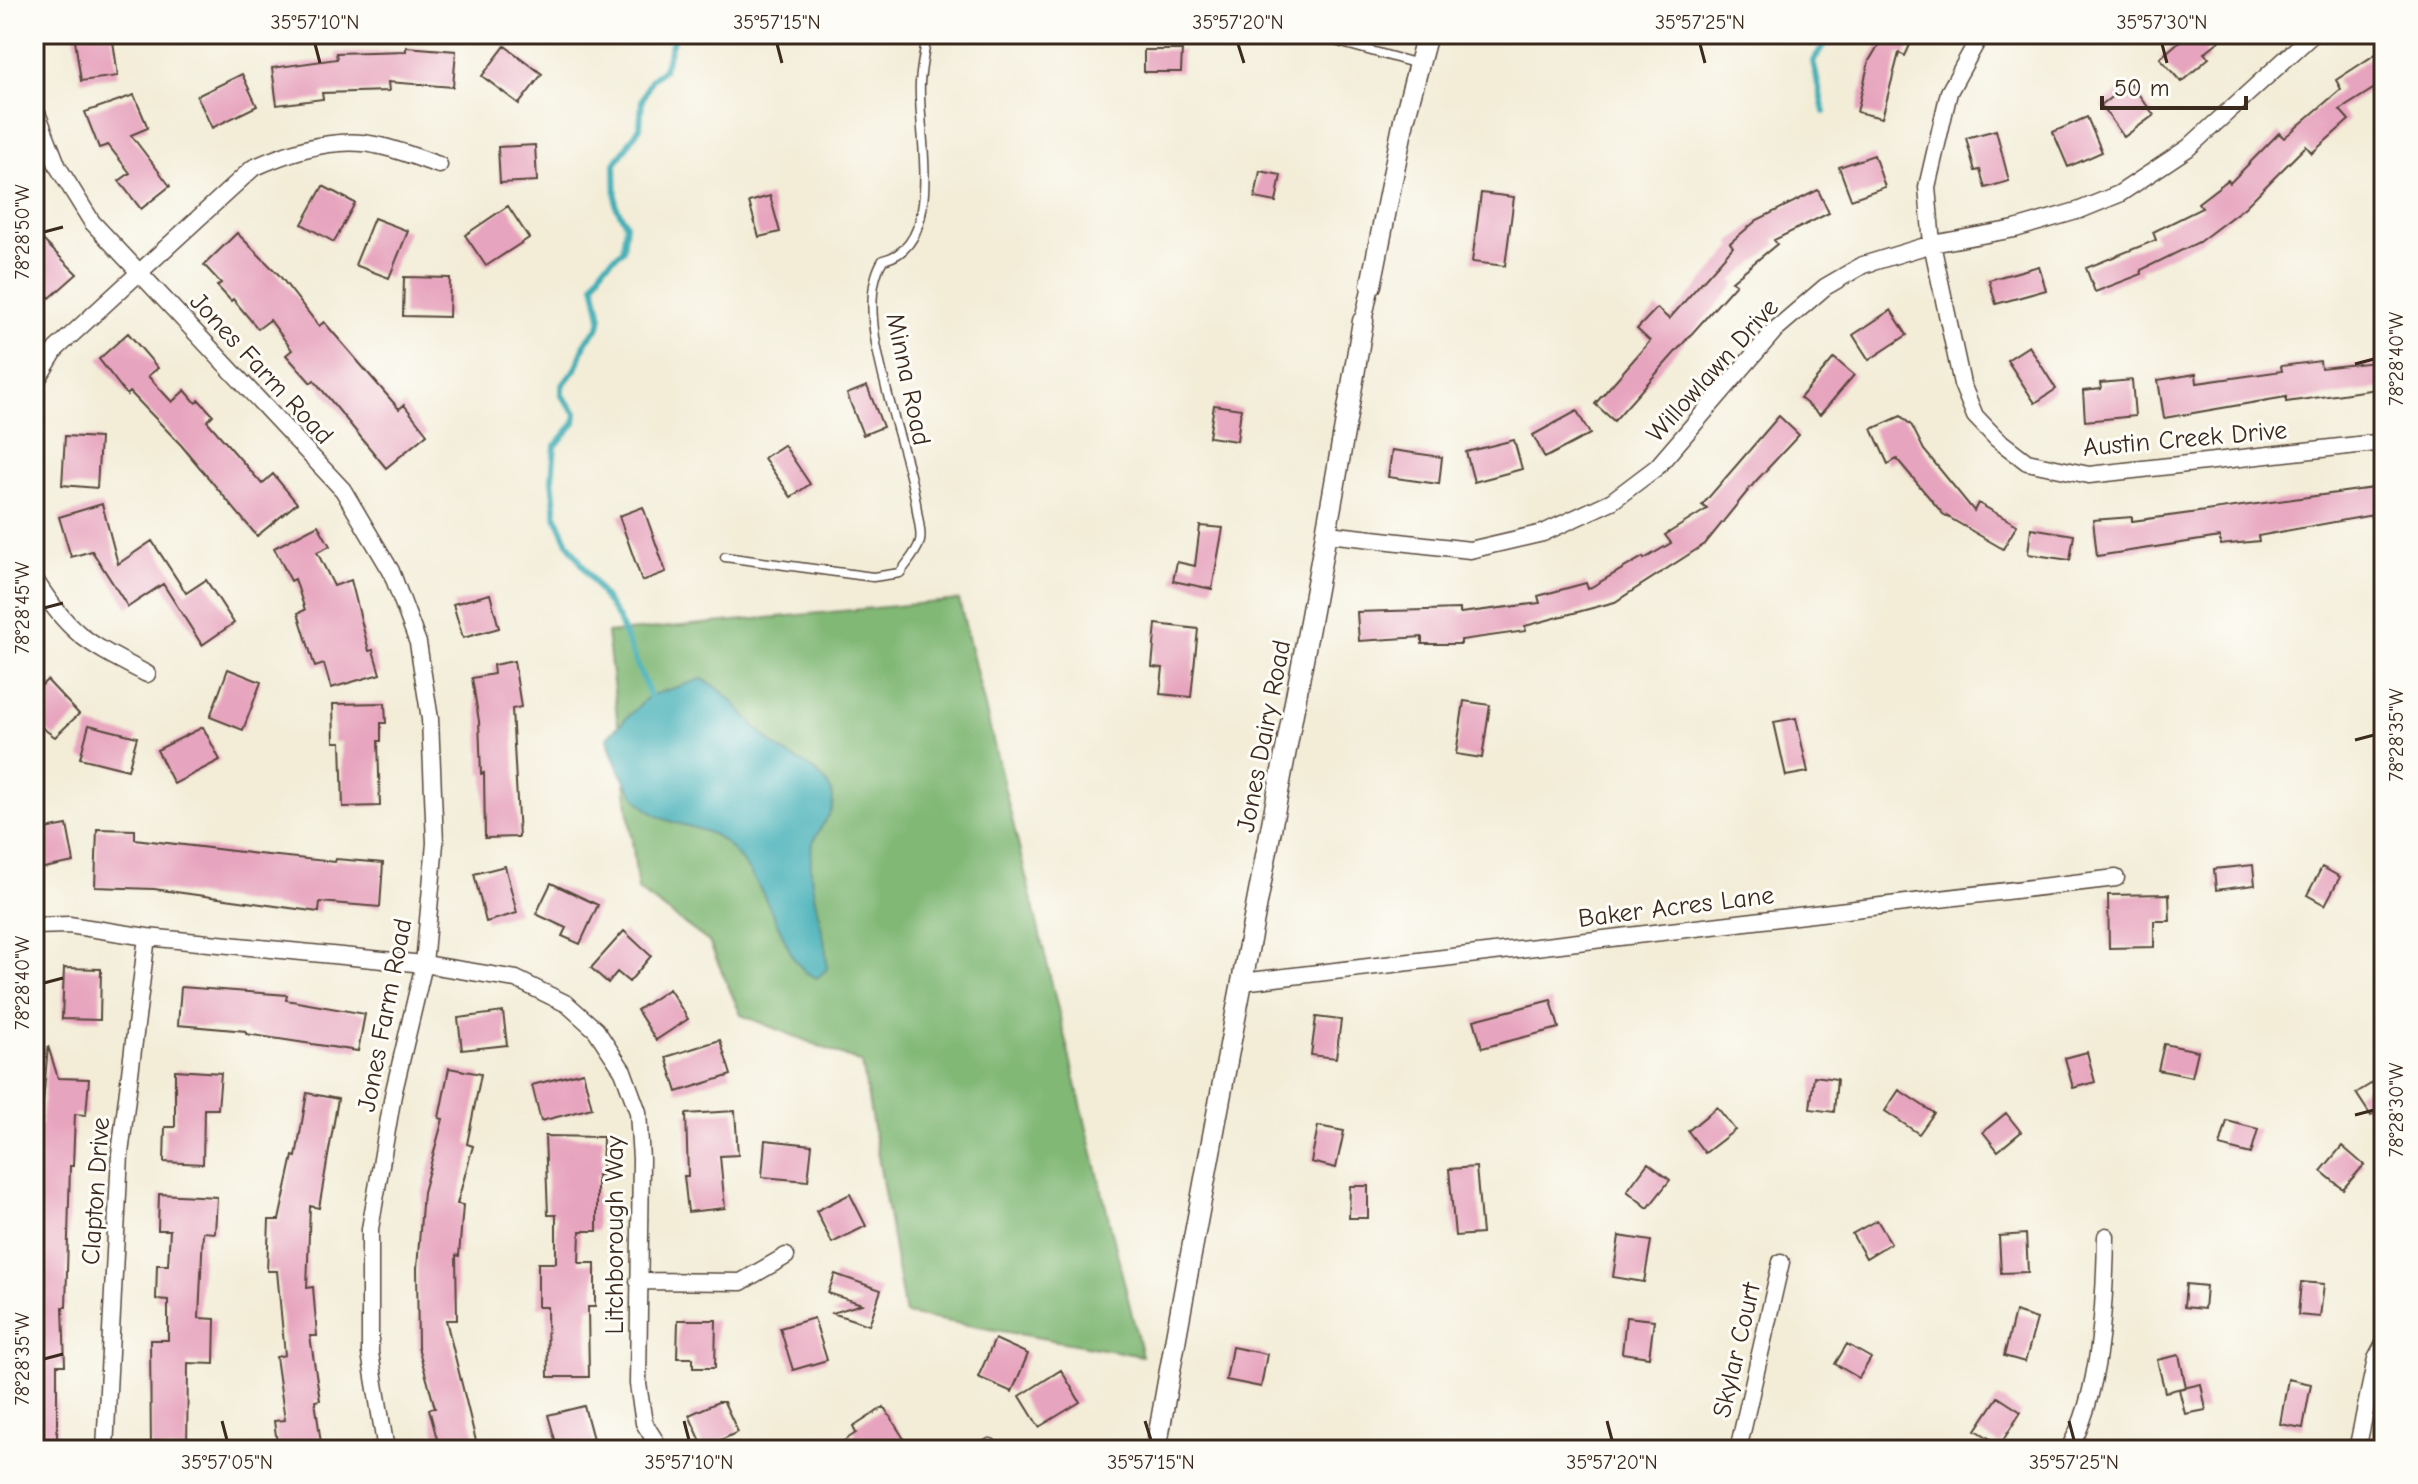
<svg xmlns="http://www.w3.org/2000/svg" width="2418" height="1484" font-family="'Comic Neue',sans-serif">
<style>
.forest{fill:#81b876;stroke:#5e714a;stroke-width:2}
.water{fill:#3cadb5;stroke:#3c6c6a;stroke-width:2}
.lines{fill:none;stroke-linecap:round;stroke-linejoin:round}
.stream{stroke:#3cadb5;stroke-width:6}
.building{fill:#e7a4be}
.service-casing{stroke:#57473a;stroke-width:11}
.minor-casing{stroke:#57473a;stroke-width:19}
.tertiary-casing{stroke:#57473a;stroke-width:23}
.service{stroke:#fff;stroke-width:8}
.minor{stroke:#fff;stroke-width:16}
.tertiary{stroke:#fff;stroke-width:20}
.ticks{fill:none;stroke:#3b2a1e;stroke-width:3}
.labels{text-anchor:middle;stroke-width:6;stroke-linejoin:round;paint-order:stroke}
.street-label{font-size:26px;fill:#3b2a1e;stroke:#fdfcf7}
.neatline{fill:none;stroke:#3b2a1e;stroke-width:3}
.ticks-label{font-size:20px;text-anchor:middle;fill:#3b2a1e}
</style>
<rect width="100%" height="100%" fill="#fdfcf7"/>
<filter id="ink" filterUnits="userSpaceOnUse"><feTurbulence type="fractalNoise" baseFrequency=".0125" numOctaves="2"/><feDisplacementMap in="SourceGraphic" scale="16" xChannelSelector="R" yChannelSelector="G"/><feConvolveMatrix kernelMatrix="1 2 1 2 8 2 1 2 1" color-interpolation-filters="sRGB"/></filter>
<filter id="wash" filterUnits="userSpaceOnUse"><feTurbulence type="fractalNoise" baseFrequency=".006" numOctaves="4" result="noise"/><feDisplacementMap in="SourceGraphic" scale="32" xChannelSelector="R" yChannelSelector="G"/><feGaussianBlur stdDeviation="1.8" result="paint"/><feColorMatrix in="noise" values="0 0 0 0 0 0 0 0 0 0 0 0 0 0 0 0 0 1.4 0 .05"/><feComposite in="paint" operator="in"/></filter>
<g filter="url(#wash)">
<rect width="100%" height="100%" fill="#f3edd8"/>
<path class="forest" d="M959 600 1142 1356 905 1314 862 1063 741 1015 709 942 638 890 607 633Z"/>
<path class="water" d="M702 679C734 693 751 728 779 749 797 762 822 769 831 791 840 812 815 828 812 847 805 889 827 927 827 969L817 978 805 972 794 959C774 919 758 872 724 842 708 828 686 827 667 820 635 810 615 767 607 737L649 696Z"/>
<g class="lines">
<path class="stream" d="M1824 112 1813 61 1831 34
M652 700 617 617 568 543 556 516 552 479 555 446 575 423 576 413 562 396V386L577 367 586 341 599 327 601 317 594 284 604 266 623 250 626 224 616 206 615 164 640 127 642 100 651 80 664 69 675 34"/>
</g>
<g id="blocks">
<path class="building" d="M74 34H112L118 76 81 81Z
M1885 34H1915L1905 56 1899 53 1882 118 1857 112 1869 61Z
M2188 34H2228L2204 53 2209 58 2181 82 2160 58Z
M505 46 542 74 519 104 482 76Z
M406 47 456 51 453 87 388 82 389 91 322 93 323 99 277 105 272 68 337 59 336 53 406 51Z
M1144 50H1182L1181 72H1144Z
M2379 52 2384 60V82L2340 110 2349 120 2312 153 2306 146 2245 207 2199 242 2141 270 2142 274 2095 292 2086 268 2156 240 2153 232 2202 208 2198 203 2228 180 2230 183 2279 133 2284 138 2341 89 2336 80Z
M242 74 257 106 212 128 197 96Z
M2130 83 2154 115 2124 137 2101 105Z
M134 95 148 128 131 135 170 186 141 209 119 181 130 173 108 145 99 148 85 112Z
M2087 117 2102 152 2068 167 2053 132Z
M1996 130 2009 181 1985 188 1980 170 1975 171 1966 138Z
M535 145 537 181 500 183 498 147Z
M1874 155 1885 187 1851 199 1839 167Z
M1260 171 1281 175 1276 202 1255 198Z
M323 186 355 203 334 242 302 224Z
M1818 190 1829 213 1774 240 1777 244 1732 281 1736 284 1614 421 1595 404 1650 341 1637 329 1657 308 1669 319 1733 247 1730 243 1757 220Z
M1481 193 1514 197 1505 266 1472 262Z
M770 196 780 232 759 237 749 202Z
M508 206 529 238 486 266 465 235Z
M374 218 408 231 389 278 355 265Z
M34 231 77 274 50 298 34 283Z
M237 233 279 275 319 326 324 322 399 409 404 405 427 434 386 468 314 380 311 383 286 355 292 350 270 320 258 329 233 299 231 301 217 286 221 283 204 265Z
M2039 266 2046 290 1996 304 1989 280Z
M404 277 450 278 449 317 403 316Z
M1891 310 1907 335 1869 360 1853 335Z
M128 333 158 368 148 376 172 402 185 390 196 403 199 400 213 415 207 421 262 484 273 474 297 503 257 536 181 445 130 392 127 395 99 359Z
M2029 346 2056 389 2035 403 2007 360Z
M1834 358 1854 375 1820 415 1800 398Z
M2320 361 2321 368 2384 361V388L2286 402V397L2164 418 2158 380 2196 374 2197 383 2282 371 2281 366Z
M2132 380 2135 416 2085 421 2083 391 2101 389 2100 383Z
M867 386 883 427 863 435 847 394Z
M1214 405 1241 409 1237 441 1209 437Z
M1577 411 1590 434 1545 458 1533 435Z
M1779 416 1799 435 1755 482 1705 544 1615 602 1525 626 1526 631 1461 640V644H1422V637L1359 641 1357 612 1460 609V613L1540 603 1538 596 1586 583 1588 589 1643 557 1644 559 1671 543 1665 535 1707 509 1702 505Z
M1901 416 1912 426 1924 450 1974 511 1978 503 2017 525 2003 549 1943 514 1897 459 1888 464 1872 429Z
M65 436 100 438 97 488 62 485Z
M1514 440 1522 469 1474 482 1466 452Z
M784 445 810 484 791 497 764 458Z
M1392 450 1442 457 1439 484 1388 477Z
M2381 487 2384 513 2258 536 2259 541 2220 545V537L2097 556 2093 520 2132 517V521Z
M102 504 118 564 152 541 186 593 206 580 234 623 202 645 163 584 128 607 92 551 71 557 59 517Z
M643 507 666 572 642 581 619 516Z
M318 525 330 546 317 552 334 586 351 580 369 651 373 650 380 674 331 688 324 664 315 667 298 613 305 610 295 579 291 581 274 548Z
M1200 526 1223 528 1212 589 1173 581 1177 562 1195 566Z
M2031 528 2074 535 2070 560 2028 554Z
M490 594 499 628 463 638 453 604Z
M1156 624 1198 629 1191 697 1160 694 1163 668 1152 667Z
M514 661 521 707 512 709 519 837 485 838 484 773 481 774 479 721 472 678 494 674 493 665Z
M228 669 261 682 243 730 210 717Z
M47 680 79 714 55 737 34 722V693Z
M1464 701 1490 705 1482 758 1456 754Z
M385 703 386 723H381V741H378L380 806 343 807 341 742H334L333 704Z
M1796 718 1808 772 1786 776 1774 722Z
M89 725 137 737 128 770 80 758Z
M203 727 220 760 174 784 157 750Z
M67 825 74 862 34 870V831Z
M97 829 135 830V839L258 854 335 862 336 859 383 863 380 907 320 902 319 912 154 889 95 887Z
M2253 865 2255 885 2216 890 2214 869Z
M505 866 517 913 486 922 474 874Z
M2322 867 2340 877 2325 905 2307 895Z
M551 883 598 905 580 944 562 936 566 928 536 914Z
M2169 894 2170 921H2154V947L2109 948 2108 895Z
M624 931 651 956 629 982 617 972 608 983 591 968Z
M64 968 101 969 100 1020 62 1019Z
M181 987 287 995 286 1000 365 1014 358 1051 246 1034V1031L178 1025Z
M669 989 688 1019 656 1040 637 1010Z
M1551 1000 1559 1028 1482 1048 1474 1020Z
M503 1012 507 1045 462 1050 458 1018Z
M1316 1017 1341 1020 1336 1058 1311 1055Z
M720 1040 731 1075 677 1092 666 1057Z
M2164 1044 2198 1051 2192 1077 2158 1070Z
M48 1046 58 1078 89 1079 86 1115 75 1114 73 1166H70L66 1307H63L65 1365H57V1450H34V1126H41Z
M2087 1052 2095 1082 2073 1088 2065 1058Z
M449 1068 481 1074 467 1144 473 1146 457 1204 463 1205 459 1256 456 1255 457 1320H446L477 1445 458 1450H440L429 1409 435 1408 418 1347 417 1268 423 1192 443 1119 439 1118Z
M175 1070 221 1073 218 1109H204L203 1164 164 1162 165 1127H175Z
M583 1072 592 1108 541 1121 532 1085Z
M1814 1076 1837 1079 1834 1112 1810 1109Z
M2384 1076V1108L2371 1116 2356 1093Z
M1899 1090 1934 1113 1919 1134 1885 1111Z
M307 1093 338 1099 319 1208 310 1206 307 1288 313 1287 317 1336H310L320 1400 315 1401 322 1450H278L274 1421 285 1420 276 1357 285 1355 277 1271H267L269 1220H279L293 1156 296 1157Z
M1717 1107 1735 1130 1705 1153 1688 1131Z
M735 1111 738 1155 720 1156 725 1208 688 1212 684 1176H688L686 1114Z
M2006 1113 2021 1132 1998 1151 1983 1132Z
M2227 1121 2258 1129 2251 1154 2220 1146Z
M1318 1126 1344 1131 1336 1168 1311 1162Z
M545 1136 603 1137 602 1175H597V1231H580L579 1263H595V1307H588L589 1377H548L547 1307H538V1263H556V1215H548Z
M765 1140 812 1145 808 1181 762 1177Z
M2342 1146 2364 1165 2343 1189 2321 1171Z
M1648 1163 1670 1180 1648 1208 1627 1191Z
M1476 1167 1482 1234 1455 1236 1449 1169Z
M1350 1186H1368V1218H1349Z
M159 1194 217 1197 215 1233 203 1232 199 1318 215 1319 214 1364 188 1363 187 1450H151L150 1340H168V1300L156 1299 157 1265H168L170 1230H158Z
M850 1194 866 1226 832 1243 816 1211Z
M1877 1220 1891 1243 1866 1258 1852 1234Z
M2026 1234 2028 1272 2001 1273 1999 1236Z
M1619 1236 1651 1241 1644 1282 1613 1277Z
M835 1274 881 1290 869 1325 832 1313 862 1304 828 1293Z
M2301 1282 2324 1284 2320 1317 2298 1315Z
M2186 1284 2206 1286 2204 1309 2184 1307Z
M2015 1312 2037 1319 2025 1362 2004 1356Z
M1626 1317 1654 1320 1649 1357 1622 1353Z
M814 1318 827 1360 793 1370 780 1328Z
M678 1320H716L715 1368H693V1358H677Z
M995 1339 1028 1354 1012 1392 978 1377Z
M1847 1344 1871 1358 1859 1378 1835 1364Z
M1232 1347 1267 1354 1261 1387 1226 1380Z
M2179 1355 2186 1387 2165 1392 2157 1360Z
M1061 1370 1080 1402 1039 1427 1020 1396Z
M2288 1379 2311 1384 2303 1428 2280 1424Z
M2201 1384 2206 1410 2185 1414 2179 1389Z
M1998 1397 2021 1412 2000 1445 1976 1430Z
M718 1402H724L738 1432 704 1448 689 1415Z
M584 1406 596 1450H558L548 1415Z
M884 1407 911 1450H830L856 1433 853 1427Z"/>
</g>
</g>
<g filter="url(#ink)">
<use href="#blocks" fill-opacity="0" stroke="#57473a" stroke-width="2"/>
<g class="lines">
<g class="service-casing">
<path id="service" d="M1310 34 1418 64
M725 557 873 577 900 573C906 564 918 551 920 541 922 533 918 519 917 511 910 446 848 315 883 260 947 246 917 129 920 83 921 67 925 50 927 34"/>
</g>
<g class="minor-casing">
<path id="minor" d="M1981 34 1949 92 1927 187 1932 244 1962 384 1975 416 1997 439 2027 462 2089 475 2384 442
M34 95 35 108 58 167 92 222 343 490 391 571 418 643 430 719 435 843 424 964 393 1095 370 1229V1353L386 1450
M1363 321 1371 285
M34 385 56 349 253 168C290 151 338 135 380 146 400 150 420 159 439 165
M1328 534 1470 550 1543 533 1612 501 1657 467 1776 329 1825 287 1863 265 1932 244 2015 229 2080 210 2119 194 2188 148 2313 34
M34 578C70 636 88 643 147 674
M34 926 69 925 147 937 424 964 516 979 567 1004 596 1030 623 1071 638 1112 641 1159 638 1384 644 1423 661 1450
M1242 982 2116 878
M638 1281 741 1282 786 1256
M2070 1446 2096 1450
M105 1450 120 1154 147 937
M986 1450 990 1447
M1738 1450 1781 1262
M2068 1450C2101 1397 2105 1298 2106 1236
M2357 1450 2376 1359 2384 1344"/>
</g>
<g class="tertiary-casing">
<path id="tertiary" d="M1371 285 1404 120 1427 34
M1156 1450C1221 1073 1300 699 1363 321"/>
</g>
<use href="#service" class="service"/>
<use href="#minor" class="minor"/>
<use href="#tertiary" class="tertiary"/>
</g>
</g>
<path class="ticks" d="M315 44 320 63M777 44 782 63M1238 44 1244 63M1700 44 1705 63M2162 44 2167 63M44 232 63 227M2355 364 2374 359M44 608 63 603M2355 740 2374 735M44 983 63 978M2355 1115 2374 1110M44 1359 63 1354M222 1421 227 1440M684 1421 689 1440M1145 1421 1151 1440M1607 1421 1612 1440M2069 1421 2074 1440"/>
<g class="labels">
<g class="street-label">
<text transform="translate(262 368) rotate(47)" y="9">Jones Farm Road</text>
<text transform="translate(1712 370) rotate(-48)" y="9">Willowlawn Drive</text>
<text transform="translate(909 379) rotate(78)" y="9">Minna Road</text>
<text transform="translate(2185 438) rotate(-5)" y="9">Austin Creek Drive</text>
<text transform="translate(1263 736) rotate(-79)" y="9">Jones Dairy Road</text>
<text transform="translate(1676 906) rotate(-7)" y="9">Baker Acres Lane</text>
<text transform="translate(384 1015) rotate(-79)" y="9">Jones Farm Road</text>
<text transform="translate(95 1191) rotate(-86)" y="9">Clapton Drive</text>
<text transform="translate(614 1235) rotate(-90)" y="9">Litchborough Way</text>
<text transform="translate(1736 1350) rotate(-77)" y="9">Skylar Court</text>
</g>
</g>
<rect width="2418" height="1484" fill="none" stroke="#fdfcf7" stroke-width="88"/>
<path d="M2102 96v12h144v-12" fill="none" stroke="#3b2a1e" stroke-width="4"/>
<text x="2114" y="96" font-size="24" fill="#3b2a1e" stroke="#fdfcf7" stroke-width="6" paint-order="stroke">50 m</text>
<rect x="44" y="44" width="2330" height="1396" class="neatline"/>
<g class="ticks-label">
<text x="315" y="29">35°57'10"N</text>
<text x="777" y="29">35°57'15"N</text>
<text x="1238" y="29">35°57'20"N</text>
<text x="1700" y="29">35°57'25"N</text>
<text x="2162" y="29">35°57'30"N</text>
<text transform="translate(22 232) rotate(-90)" y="7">78°28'50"W</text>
<text transform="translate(2396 359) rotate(-90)" y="7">78°28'40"W</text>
<text transform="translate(22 608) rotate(-90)" y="7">78°28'45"W</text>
<text transform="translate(2396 735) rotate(-90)" y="7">78°28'35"W</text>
<text transform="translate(22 983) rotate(-90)" y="7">78°28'40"W</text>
<text transform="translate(2396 1110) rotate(-90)" y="7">78°28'30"W</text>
<text transform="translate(22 1359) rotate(-90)" y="7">78°28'35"W</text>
<text x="227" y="1469">35°57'05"N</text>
<text x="689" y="1469">35°57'10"N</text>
<text x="1151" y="1469">35°57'15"N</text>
<text x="1612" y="1469">35°57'20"N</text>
<text x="2074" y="1469">35°57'25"N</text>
</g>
</svg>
